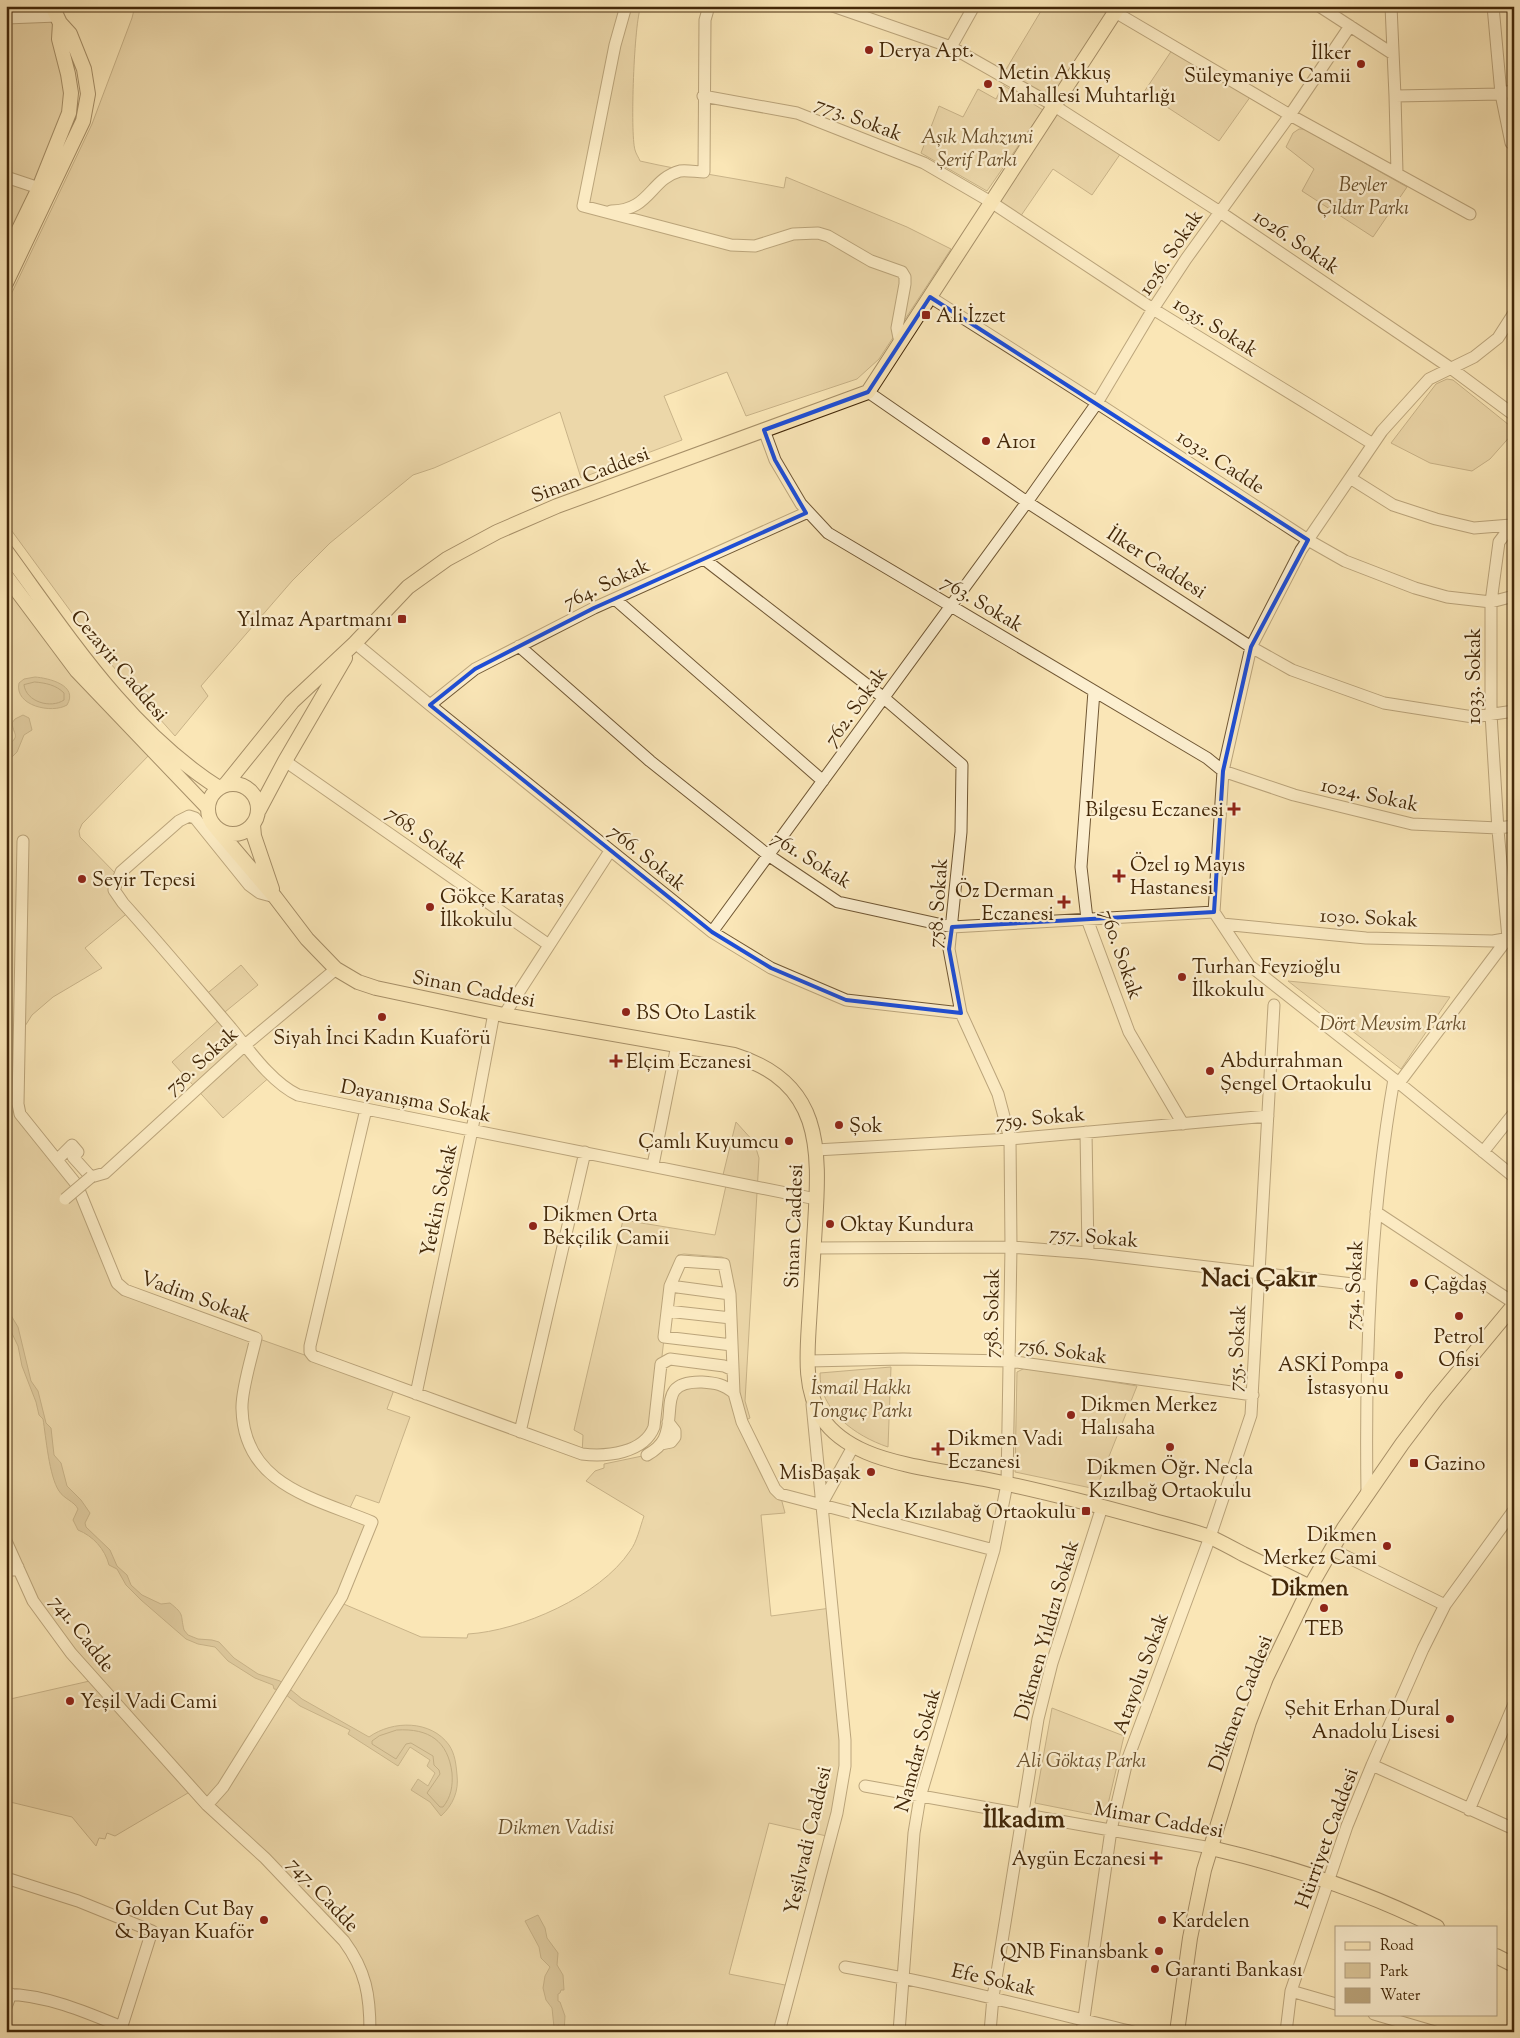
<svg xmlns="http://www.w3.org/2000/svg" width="1520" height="2038" font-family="'Sorts Mill Goudy',serif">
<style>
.green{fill:#dbc699;stroke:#8e7650}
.water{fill:#bba57c;stroke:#8b734e}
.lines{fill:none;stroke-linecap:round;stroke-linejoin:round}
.shore{stroke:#7e6642;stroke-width:1}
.minor-casing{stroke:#705734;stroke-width:13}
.major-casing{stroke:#422708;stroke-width:16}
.minor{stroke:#fcefd0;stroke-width:11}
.major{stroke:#fae6b7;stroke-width:14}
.minor-bridge-casing{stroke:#705734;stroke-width:13;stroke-linecap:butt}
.minor-bridge{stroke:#fcefd0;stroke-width:11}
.marked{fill:none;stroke:#1d4ed8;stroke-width:4;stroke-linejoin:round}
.poi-dot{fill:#8f2418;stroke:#fcefd0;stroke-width:2}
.labels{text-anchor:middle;stroke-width:4.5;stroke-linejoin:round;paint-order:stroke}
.poi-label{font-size:20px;fill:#422708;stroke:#fcefd0;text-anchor:start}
.street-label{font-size:20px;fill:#422708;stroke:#fcefd0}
.park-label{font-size:20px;font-style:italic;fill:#684f2c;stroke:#fcefd0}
.quarter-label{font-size:22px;font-weight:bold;fill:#422708;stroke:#fcefd0}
.district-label{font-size:25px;font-weight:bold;fill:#422708;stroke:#fcefd0}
</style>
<rect width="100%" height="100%" fill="#fae6b7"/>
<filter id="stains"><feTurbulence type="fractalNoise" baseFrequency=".004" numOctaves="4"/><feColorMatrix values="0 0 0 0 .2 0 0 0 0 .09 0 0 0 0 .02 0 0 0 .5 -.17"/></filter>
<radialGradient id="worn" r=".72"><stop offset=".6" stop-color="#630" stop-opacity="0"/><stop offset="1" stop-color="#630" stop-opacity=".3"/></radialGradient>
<path class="green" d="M135 6H641C634 22 630 133 635 150 636 154 639 158 640 161 688 172 736 178 784 188L786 177 907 227 951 249 879 359 857 379 746 416 727 372 664 396 682 440 581 478 560 412 434 468 413 475 330 543 292 581 201 686 208 696 175 736 102 654 6 523V305L92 124 132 18Z
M1044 6H1095L1112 17 1054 105 1123 150 1092 195 1053 169 1018 220 991 202 1053 105 1002 76Z
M57 16 71 93 6 255V18Z
M1174 47 1253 93 1219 141 1144 92Z
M1003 85 1043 110 987 191 921 153 939 106 963 117 978 89 996 99Z
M1299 129H1304L1407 187 1373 237 1302 191 1314 169 1286 147 1293 133Z
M1447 379 1453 380 1514 429V432L1490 459 1472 471 1430 463 1391 443 1436 384Z
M6 576 153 751 82 824 79 831 80 837 118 876 116 882 130 911 85 948 102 968 53 997 32 1015 20 1034 18 1104 66 1170 117 1283 248 1335 395 1387 387 1409 410 1417 379 1503 356 1495 348 1512 372 1522 339 1602 421 1637 467 1638 468 1634C520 1631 600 1596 630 1551 637 1542 640 1527 644 1516L586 1481 595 1471 604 1468V1464L647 1455 657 1448 671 1395 695 1382 733 1393 727 1260 722 1257 684 1254 678 1255 672 1268 654 1427 639 1446 582 1454 583 1435 574 1430 623 1220 715 1235 727 1181 722 1179 736 1122 754 1142 759 1158 745 1401 750 1418 742 1422 780 1494 785 1513 761 1515 771 1616 831 1608 845 1740 831 1837 769 1823 729 1974 790 1986 779 2032H370L355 1956 193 1790 115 1836 107 1833 105 1839 99 1838 96 1846 72 1817 6 1801V1700L94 1680 43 1616 6 1541Z
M241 965 258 985 220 1016 203 997Z
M1288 981 1450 997 1401 1069Z
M221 1018 272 1075 223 1118 172 1062Z
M891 1367 888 1447C855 1436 819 1410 820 1373Z
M1025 1368 1137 1386 1096 1489 1015 1472 1017 1372Z
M1052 1708 1124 1736 1105 1817 1035 1803Z"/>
<path class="water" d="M35 677C48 678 79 685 67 705 52 714 14 706 19 683L24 679Z
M23 715 29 718 32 730 24 735 17 752 7 762 6 747C21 735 14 737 12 723L15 719Z
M6 1307 18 1327 31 1381 38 1391 46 1423 51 1428 54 1455 61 1463 67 1486 81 1500 90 1513 85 1523 86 1527 110 1550 117 1566 127 1575 131 1585 142 1595 161 1604 170 1603C185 1615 180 1614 184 1630L188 1635 198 1639 212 1640 219 1642 234 1658 258 1674 280 1681 302 1699 369 1737C393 1720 431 1720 449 1745 455 1754 456 1764 457 1775 459 1791 453 1805 441 1816L430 1802 411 1790 418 1779 428 1786 435 1773 427 1766 430 1760 410 1747 398 1766 348 1734 350 1730 300 1706 280 1690 274 1689 273 1685 255 1678 228 1661 215 1647 198 1644 186 1639 141 1600 126 1585 117 1569 109 1565C105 1549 93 1536 78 1530L73 1520 78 1509C74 1501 64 1499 59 1491 49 1476 46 1437 43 1419L39 1415 36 1402 22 1366 18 1346 6 1321Z
M538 1915 545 1928 547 1938 558 1953 557 1965 563 1975 564 1990H561L560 1993 558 1994V2001L560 2002 565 2016 564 2032H560L559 2025 554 2027 552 2008 546 2000 543 1988 545 1976 550 1967 541 1958 539 1947 525 1921Z"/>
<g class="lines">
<path class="shore" d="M35 682C46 683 56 685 64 693V700C51 709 26 702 24 685Z
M397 1730C429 1728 448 1741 452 1773 453 1786 451 1797 443 1807H440L427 1793 440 1774 439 1770 434 1765 433 1756 411 1743 406 1744 396 1759 372 1744V1741L379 1736Z"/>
<g class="minor-casing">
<path id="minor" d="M626 6 615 45 583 206 731 245 755 246 793 234 818 233 828 236 871 261 902 272 905 277V284L897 328 900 343
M833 6 951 47 1053 105 1220 212 1452 369 1514 415
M1319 6 1393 54
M1391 6 1395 96 1501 94 1514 90
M1493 6 1501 94 1511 143 1514 144
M1115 12 1290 115 1470 214
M6 18 57 16
M951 47 974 6
M703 96 797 113 924 163 991 202 1153 309 1373 444
M1395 96 1397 173
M6 177 39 188
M611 211C650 211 650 179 680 171 687 170 697 172 704 172L705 20 709 6
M930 297 1097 403 1308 540 1345 561 1415 588 1447 597 1491 602 1514 596
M1514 313 1498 338 1474 357 1429 379 1382 431 1301 550 1251 647 1223 771 1214 912 1249 965 1399 1083 1514 1177
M868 392 1027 502 1251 647 1292 670 1384 703 1473 717 1514 711
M764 430 775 460 801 504 828 533 1207 758 1223 771 1294 795 1412 824 1498 828 1514 826
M1350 478 1393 505 1436 519 1474 528 1511 525
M704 559 884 698 962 765 961 832 949 949 961 1013 998 1094 1010 1139 1011 1247 1007 1484 994 1550 920 1797 914 1833 899 2032
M615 599 823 781
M355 643 430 705 712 932 771 968 846 1000 961 1013
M519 646 650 761 768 855 838 902 952 927 1214 912
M1094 691 1081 867 1087 919 1129 1032 1183 1124
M430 705 475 669 594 608 808 512
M285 761 549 945
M23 841 18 1104 20 1114 77 1185 117 1283 125 1290 256 1338C252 1356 241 1391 242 1409 244 1485 314 1498 372 1522L342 1596 223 1787 207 1805
M275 897 260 893 249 885 195 818 189 816 179 821 121 872 114 890 123 903C160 944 195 986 231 1028 249 1050 272 1083 298 1095L366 1109 816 1199
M1222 924 1366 938 1493 941 1510 938
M712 932 1027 502 1097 403 1153 309 1186 259 1290 115 1350 26
M504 1015 610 851
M1399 1083 1508 938 1498 830 1491 714V602L1499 542 1514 522
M366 1109 310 1346V1352L313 1356 582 1454C607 1457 644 1453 654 1427L661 1364 670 1359 724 1366 733 1370
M1086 1132 1088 1253
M816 1150 1010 1139 1268 1116
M1483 1152 1514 1113
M58 1159 72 1145 78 1152 73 1157 91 1177 105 1173 245 1045 336 969
M653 1165 677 1045
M1376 1212 1514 1303
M813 1248 1011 1247 1088 1253 1370 1286
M670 1286 730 1294
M667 1311 731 1318
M732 1345 664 1337 670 1286 681 1261 724 1264 730 1294 734 1393 742 1422 775 1489 780 1494 994 1550
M808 1361 903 1359 1009 1361 1253 1395
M416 1394 472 1130 494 1013
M520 1432 585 1152
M661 1444 671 1442 675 1437V1431L668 1422
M647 1455C654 1451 660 1447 664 1439 677 1412 656 1381 702 1382 716 1383 723 1384 734 1393
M1367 1494C1365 1355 1370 1216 1394 1079
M821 1505 854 1445
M6 1541 33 1601 71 1653 207 1805 265 1858 344 1941C366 1971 370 1995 370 2032
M1331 1549 1445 1605
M6 1570H14L18 1567
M1372 1765 1514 1829
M865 1786 1211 1848
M1469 1810 1514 1704
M6 1878 78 1901 152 1931 120 2032
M845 1967C942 1984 1037 2009 1133 2032
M1291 1991 1336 2004
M6 1994C46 1995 86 2012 122 2027
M6 2007 11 1994
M1374 2014 1435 2032
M779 2032 837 1813 845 1766V1740L812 1404
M990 2032 993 1997 1038 1719 1052 1663 1102 1507
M1082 2032 1111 1830 1127 1761 1210 1537 1251 1415 1274 1005
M1286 2032 1291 1991 1347 1826 1372 1765 1423 1649 1445 1605 1514 1510"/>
</g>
<g class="major-casing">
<path id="major" d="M6 256 39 188 69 113 71 93 68 74 59 39 60 23
M6 283 83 121 88 94 84 69 70 34 60 23 52 6
M6 551C68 636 129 731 219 788
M6 576 77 671 208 808
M208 809a25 25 0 1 1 50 0a25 25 0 1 1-50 0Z
M226 784 292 702 355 643 408 587 447 559 497 532 557 506 868 392 1119 6
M259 810 285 761 345 658
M253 825 254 836 272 889
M217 829 275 897 307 939 336 969 358 982 376 988 504 1015 734 1055C822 1082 820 1147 815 1225 813 1258 811 1290 809 1323 807 1355 804 1390 822 1418 832 1433 850 1445 866 1452 898 1466 949 1472 984 1479 1039 1490 1093 1504 1147 1519 1168 1525 1190 1530 1210 1537 1221 1542 1232 1548 1243 1554 1265 1565 1288 1576 1310 1587
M1211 1848C1289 1866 1365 1891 1437 1927
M1496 1956 1514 1965
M1177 2032 1190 1938 1204 1870 1249 1722 1266 1678 1310 1587 1344 1528 1402 1444 1436 1399 1514 1305"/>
</g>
<use href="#minor" class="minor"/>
<use href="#major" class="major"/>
<g class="minor-bridge-casing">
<path id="minor-bridge" d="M65 1199 91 1177"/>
</g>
<use href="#minor-bridge" class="minor-bridge"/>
</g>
<path d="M0 0H1520V2038H0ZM930 297 1308 540 1251 647 1223 771 1214 912 952 927 949 949 961 1013 846 1000 771 968 712 932 430 705 475 669 594 608 806 513 775 460 764 430 868 392Z" fill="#fae6b7" fill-opacity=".55" fill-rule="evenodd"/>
<path class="marked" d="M930 297 1308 540 1251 647 1223 771 1214 912 952 927 949 949 961 1013 846 1000 771 968 712 932 430 705 475 669 594 608 806 513 775 460 764 430 868 392Z"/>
<g class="poi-dot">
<circle cx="869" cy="50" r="5"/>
<circle cx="1361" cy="64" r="5"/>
<circle cx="988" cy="84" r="5"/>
<rect x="921" y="310" width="10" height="10" rx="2.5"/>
<circle cx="986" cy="441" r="5"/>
<rect x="397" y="614" width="10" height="10" rx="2.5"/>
<path d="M1231.5 801.5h5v5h5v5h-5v5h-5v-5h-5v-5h5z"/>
<path d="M1116.5 868.5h5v5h5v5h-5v5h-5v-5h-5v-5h5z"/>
<circle cx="82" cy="879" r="5"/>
<path d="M1061.5 894.5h5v5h5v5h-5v5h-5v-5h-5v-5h5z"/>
<circle cx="430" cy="907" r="5"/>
<circle cx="1182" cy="977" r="5"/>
<circle cx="626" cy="1012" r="5"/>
<circle cx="382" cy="1017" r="5"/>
<path d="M613.5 1053.5h5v5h5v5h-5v5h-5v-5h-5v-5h5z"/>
<circle cx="1210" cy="1071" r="5"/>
<circle cx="839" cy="1125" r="5"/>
<circle cx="789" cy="1141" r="5"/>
<circle cx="830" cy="1224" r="5"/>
<circle cx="533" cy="1226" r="5"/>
<circle cx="1414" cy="1283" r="5"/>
<circle cx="1459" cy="1316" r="5"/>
<circle cx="1399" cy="1375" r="5"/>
<circle cx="1071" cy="1415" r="5"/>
<circle cx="1170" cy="1447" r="5"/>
<path d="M935.5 1441.5h5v5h5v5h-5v5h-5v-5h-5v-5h5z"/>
<rect x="1409" y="1458" width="10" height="10" rx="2.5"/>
<circle cx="871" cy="1472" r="5"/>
<rect x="1081" y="1506" width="10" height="10" rx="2.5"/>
<circle cx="1387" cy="1546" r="5"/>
<circle cx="1324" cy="1608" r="5"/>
<circle cx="70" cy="1701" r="5"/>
<circle cx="1450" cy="1719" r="5"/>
<path d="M1153.5 1850.5h5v5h5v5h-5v5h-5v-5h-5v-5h5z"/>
<circle cx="264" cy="1920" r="5"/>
<circle cx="1162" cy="1920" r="5"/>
<circle cx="1159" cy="1951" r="5"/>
<circle cx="1155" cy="1969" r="5"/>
</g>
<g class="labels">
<g class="poi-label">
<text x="879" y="57">Derya Apt.</text>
<text x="1351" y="59" text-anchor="end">İlker<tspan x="1351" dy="23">Süleymaniye Camii</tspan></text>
<text x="998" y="79">Metin Akkuş<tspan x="998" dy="23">Mahallesi Muhtarlığı</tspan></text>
<text x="936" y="322">Ali İzzet</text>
<text x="996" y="448">A101</text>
<text x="392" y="626" text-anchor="end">Yılmaz Apartmanı</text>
<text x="1224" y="816" text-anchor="end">Bilgesu Eczanesi</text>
<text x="1130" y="871">Özel 19 Mayıs<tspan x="1130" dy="23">Hastanesi</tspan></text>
<text x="92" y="886">Seyir Tepesi</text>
<text x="1054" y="897" text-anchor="end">Öz Derman<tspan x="1054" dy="23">Eczanesi</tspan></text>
<text x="440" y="903">Gökçe Karataş<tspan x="440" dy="23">İlkokulu</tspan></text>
<text x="1192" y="973">Turhan Feyzioğlu<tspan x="1192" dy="23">İlkokulu</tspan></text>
<text x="636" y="1019">BS Oto Lastik</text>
<text x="382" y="1044" text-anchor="middle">Siyah İnci Kadın Kuaförü</text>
<text x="1220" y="1067">Abdurrahman<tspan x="1220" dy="23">Şengel Ortaokulu</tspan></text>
<text x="626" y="1068">Elçim Eczanesi</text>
<text x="849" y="1132">Şok</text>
<text x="779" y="1148" text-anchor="end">Çamlı Kuyumcu</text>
<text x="543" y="1221">Dikmen Orta<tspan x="543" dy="23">Bekçilik Camii</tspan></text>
<text x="840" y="1231">Oktay Kundura</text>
<text x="1424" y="1290">Çağdaş</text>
<text x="1459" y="1343" text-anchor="middle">Petrol<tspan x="1459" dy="23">Ofisi</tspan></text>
<text x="1389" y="1371" text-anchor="end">ASKİ Pompa<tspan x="1389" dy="23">İstasyonu</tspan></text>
<text x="1081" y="1411">Dikmen Merkez<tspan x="1081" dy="23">Halısaha</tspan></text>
<text x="948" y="1445">Dikmen Vadi<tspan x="948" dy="23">Eczanesi</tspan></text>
<text x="1424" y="1470">Gazino</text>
<text x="1170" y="1474" text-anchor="middle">Dikmen Öğr. Necla<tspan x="1170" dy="23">Kızılbağ Ortaokulu</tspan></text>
<text x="861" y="1479" text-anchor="end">MisBaşak</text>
<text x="1076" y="1518" text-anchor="end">Necla Kızılabağ Ortaokulu</text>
<text x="1377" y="1541" text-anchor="end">Dikmen<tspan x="1377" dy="23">Merkez Cami</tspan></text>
<text x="1324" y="1635" text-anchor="middle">TEB</text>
<text x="80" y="1708">Yeşil Vadi Cami</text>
<text x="1440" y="1715" text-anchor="end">Şehit Erhan Dural<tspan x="1440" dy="23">Anadolu Lisesi</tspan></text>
<text x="1146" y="1865" text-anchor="end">Aygün Eczanesi</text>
<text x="254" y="1915" text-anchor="end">Golden Cut Bay<tspan x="254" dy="23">&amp; Bayan Kuaför</tspan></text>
<text x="1172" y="1927">Kardelen</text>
<text x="1149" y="1958" text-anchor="end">QNB Finansbank</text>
<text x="1165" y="1976">Garanti Bankası</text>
</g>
<g class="street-label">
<text transform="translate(859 118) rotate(21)" y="7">773. Sokak</text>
<text transform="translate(1297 241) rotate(34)" y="7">1026. Sokak</text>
<text transform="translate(1170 252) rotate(-56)" y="7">1036. Sokak</text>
<text transform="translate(1216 326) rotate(32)" y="7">1035. Sokak</text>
<text transform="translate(1221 461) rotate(33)" y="7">1032. Cadde</text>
<text transform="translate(590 474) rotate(-21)" y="7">Sinan Caddesi</text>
<text transform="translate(1157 562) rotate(33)" y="7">İlker Caddesi</text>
<text transform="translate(606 583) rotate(-25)" y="7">764. Sokak</text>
<text transform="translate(983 603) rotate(31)" y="7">763. Sokak</text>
<text transform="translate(120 665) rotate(50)" y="7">Cezayir Caddesi</text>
<text transform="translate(1473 676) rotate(-90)" y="7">1033. Sokak</text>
<text transform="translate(855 706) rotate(-54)" y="7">762. Sokak</text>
<text transform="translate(1370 794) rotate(12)" y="7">1024. Sokak</text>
<text transform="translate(427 837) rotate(35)" y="7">768. Sokak</text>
<text transform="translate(648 857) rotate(39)" y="7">766. Sokak</text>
<text transform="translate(812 859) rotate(32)" y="7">761. Sokak</text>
<text transform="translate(937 903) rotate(-86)" y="7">758. Sokak</text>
<text transform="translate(1369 917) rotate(3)" y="7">1030. Sokak</text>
<text transform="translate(1122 954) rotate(71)" y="7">760. Sokak</text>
<text transform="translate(474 988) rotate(11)" y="7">Sinan Caddesi</text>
<text transform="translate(201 1060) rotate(-42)" y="7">750. Sokak</text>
<text transform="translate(416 1100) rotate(11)" y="7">Dayanışma Sokak</text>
<text transform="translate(1040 1117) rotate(-5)" y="7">759. Sokak</text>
<text transform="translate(438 1200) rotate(-78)" y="7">Yetkin Sokak</text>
<text transform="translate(793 1226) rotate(-88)" y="7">Sinan Caddesi</text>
<text transform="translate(1094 1236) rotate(5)" y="7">757. Sokak</text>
<text transform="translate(1353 1285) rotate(-87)" y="7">754. Sokak</text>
<text transform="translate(196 1296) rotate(20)" y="7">Vadim Sokak</text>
<text transform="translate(991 1313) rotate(-89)" y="7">758. Sokak</text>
<text transform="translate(1236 1348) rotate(-87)" y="7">755. Sokak</text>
<text transform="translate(1063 1350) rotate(8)" y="7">756. Sokak</text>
<text transform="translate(1046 1630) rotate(-74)" y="7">Dikmen Yıldızı Sokak</text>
<text transform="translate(83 1633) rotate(52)" y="7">741. Cadde</text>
<text transform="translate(1140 1673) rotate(-70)" y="7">Atayolu Sokak</text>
<text transform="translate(1240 1703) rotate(-69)" y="7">Dikmen Caddesi</text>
<text transform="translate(917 1750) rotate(-75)" y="7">Namdar Sokak</text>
<text transform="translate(1159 1819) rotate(10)" y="7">Mimar Caddesi</text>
<text transform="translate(1326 1838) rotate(-70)" y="7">Hürriyet Caddesi</text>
<text transform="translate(807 1840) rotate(-77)" y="7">Yeşilvadi Caddesi</text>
<text transform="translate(324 1894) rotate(47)" y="7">747. Cadde</text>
<text transform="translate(994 1979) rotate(13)" y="7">Efe Sokak</text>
</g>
<g class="park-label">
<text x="977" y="143">Aşık Mahzuni<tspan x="977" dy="23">Şerif Parkı</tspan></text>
<text x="1363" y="191">Beyler<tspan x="1363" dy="23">Çıldır Parkı</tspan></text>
<text x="1393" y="1030">Dört Mevsim Parkı</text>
<text x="861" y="1394">İsmail Hakkı<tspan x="861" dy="23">Tonguç Parkı</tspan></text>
<text x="1081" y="1767">Ali Göktaş Parkı</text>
<text x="556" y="1834">Dikmen Vadisi</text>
</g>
<g class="quarter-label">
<text x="1310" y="1595">Dikmen</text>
</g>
<g class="district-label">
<text x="1259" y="1286">Naci Çakır</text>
<text x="1024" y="1827">İlkadım</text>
</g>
</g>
<rect width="1520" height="2038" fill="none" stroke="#fae6b7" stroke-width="25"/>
<rect x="8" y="8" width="1505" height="2023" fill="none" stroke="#422708" stroke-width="2.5"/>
<rect x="12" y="12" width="1495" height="2013" fill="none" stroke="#422708"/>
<rect x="1335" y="1926" width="162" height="90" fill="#fcefd0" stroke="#b29f80"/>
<rect x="1345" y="1942" width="25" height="8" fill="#fae6b7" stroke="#b29f80"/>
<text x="1380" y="1950" font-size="15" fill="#422708">Road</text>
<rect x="1345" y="1963" width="25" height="15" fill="#dbc699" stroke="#b29f80"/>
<text x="1380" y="1976" font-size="15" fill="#422708">Park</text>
<rect x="1345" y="1988" width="25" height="15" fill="#bba57c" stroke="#b29f80"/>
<text x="1380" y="2000" font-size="15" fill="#422708">Water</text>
<rect width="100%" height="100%" filter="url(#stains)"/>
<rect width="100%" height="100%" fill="url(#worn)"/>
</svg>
